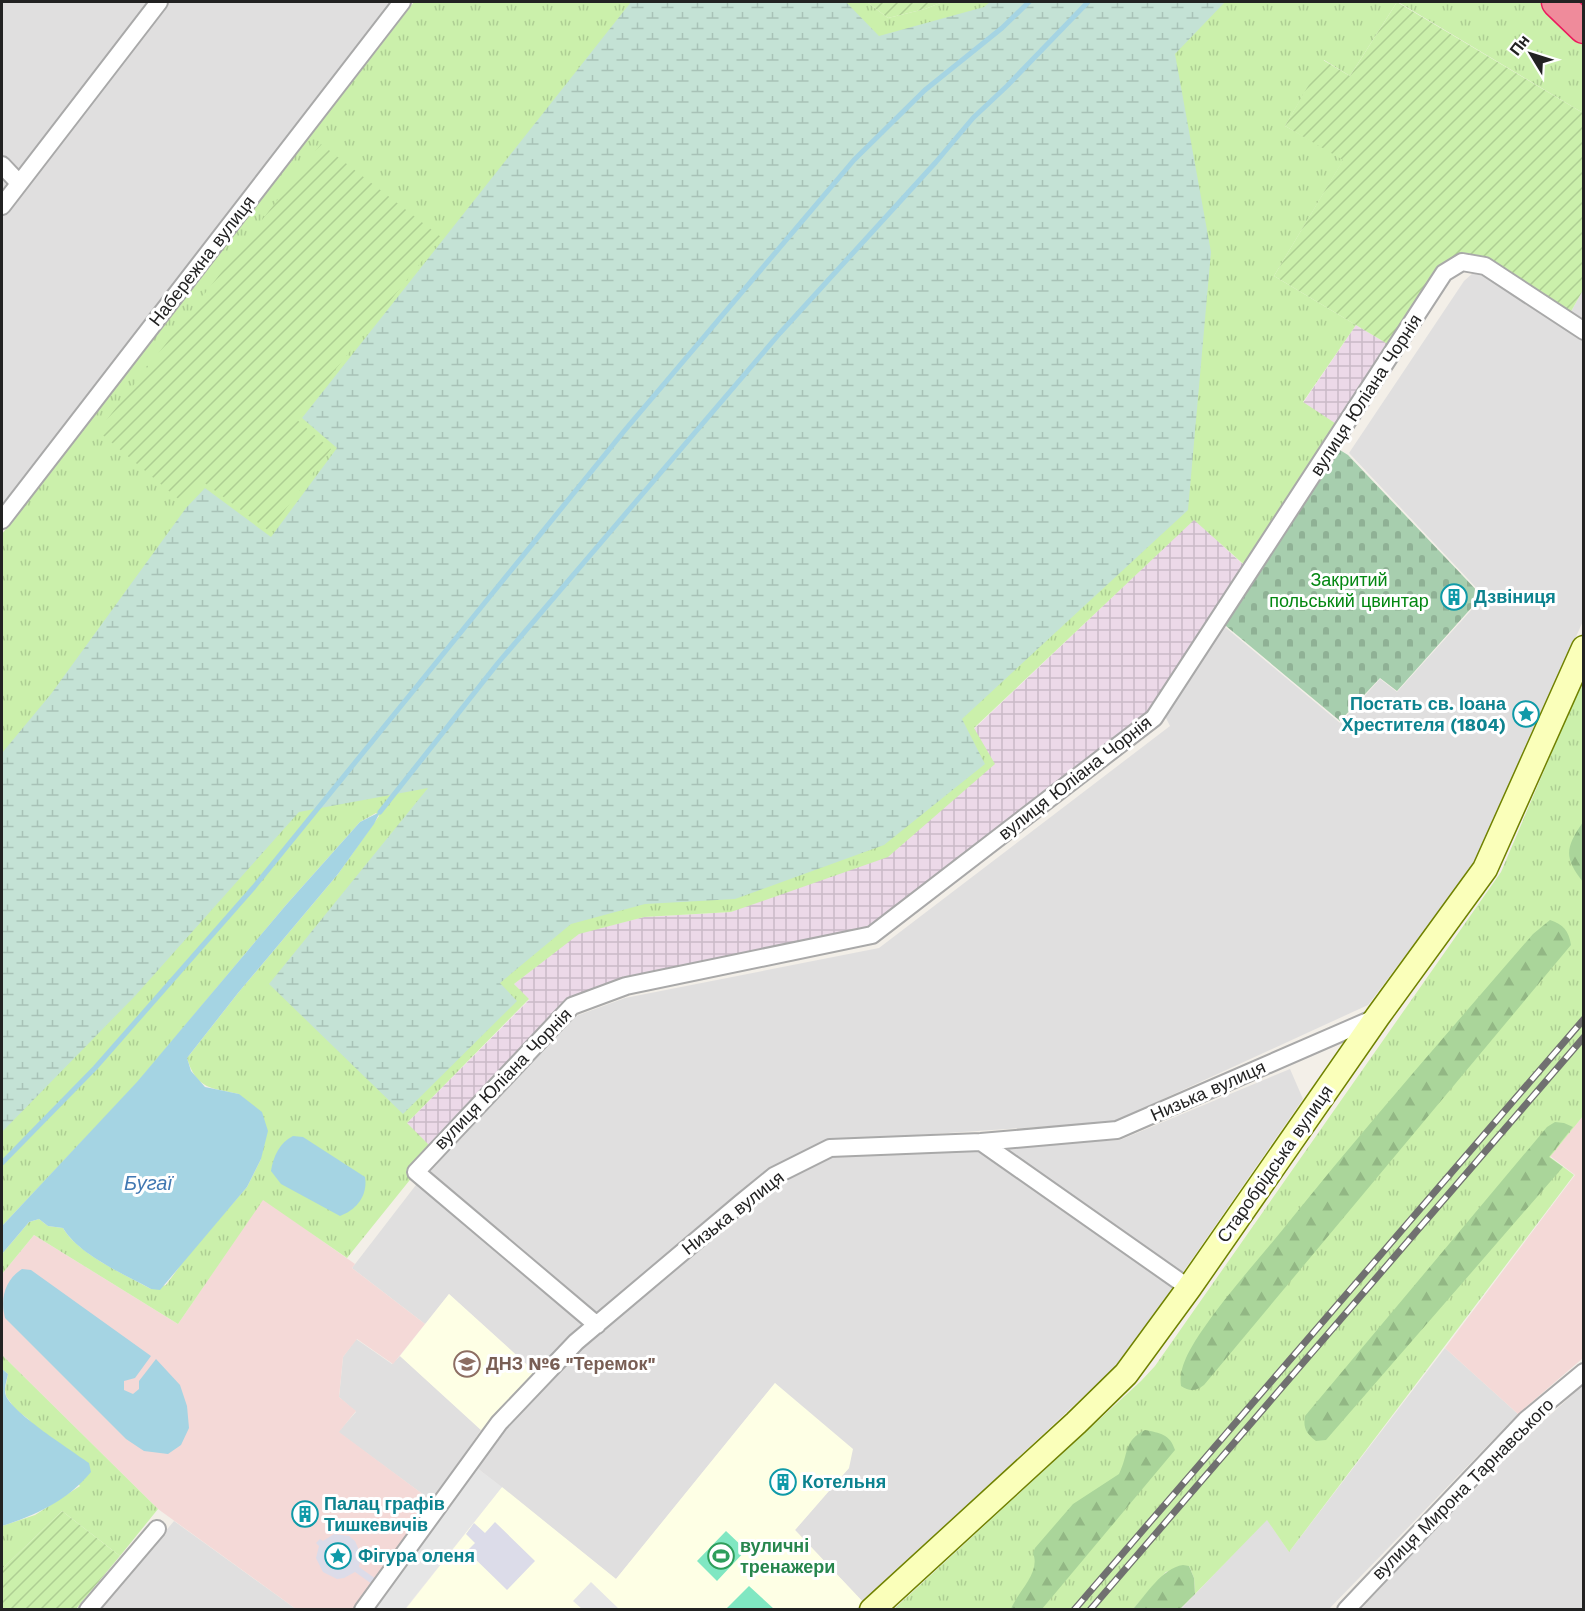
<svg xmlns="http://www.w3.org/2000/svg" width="1585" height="1611" font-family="'Work Sans',sans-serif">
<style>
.residential{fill:#e0dfdf}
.commercial{fill:#f4d9d7}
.industrial{fill:url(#industrial-grid)}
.education{fill:#feffe5}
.grass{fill:url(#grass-tufts)}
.forest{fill:url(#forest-firs)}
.wetland{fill:url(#wetland-marsh)}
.cemetery{fill:url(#cemetery-stones)}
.garden{fill:url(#garden-furrows)}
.pitch{fill:#80e7c2}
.parking{fill:#e6e6e6}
.plaza{fill:#dcdce9}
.water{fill:#a5d4e3}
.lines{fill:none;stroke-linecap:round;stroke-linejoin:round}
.stream{stroke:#a5d4e3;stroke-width:5}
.street-casing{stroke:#a9a9a9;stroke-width:20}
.secondary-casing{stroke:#708200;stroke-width:27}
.highway-casing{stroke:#eb1b5d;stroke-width:33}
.street{stroke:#fff;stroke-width:16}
.secondary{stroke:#faffba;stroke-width:24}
.highway{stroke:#ef8b9b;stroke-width:30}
.rail-casing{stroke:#707070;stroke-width:7}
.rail{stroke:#fff;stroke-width:4.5;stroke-dasharray:14;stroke-linecap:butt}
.labels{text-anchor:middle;stroke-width:6;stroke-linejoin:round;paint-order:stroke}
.street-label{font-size:18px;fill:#222;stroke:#fff}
.park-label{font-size:18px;fill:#038711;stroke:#fff}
.culture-label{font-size:18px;font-weight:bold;fill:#0d838f;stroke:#fff;text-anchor:start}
.education-label{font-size:18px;font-weight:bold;fill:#785e54;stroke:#fff;text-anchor:start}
.leisure-label{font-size:18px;font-weight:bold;fill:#27864d;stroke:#fff;text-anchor:start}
.water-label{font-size:20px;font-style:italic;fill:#4178b2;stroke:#fff}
</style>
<defs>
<pattern id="industrial-grid" width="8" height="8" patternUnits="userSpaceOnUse" patternTransform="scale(1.5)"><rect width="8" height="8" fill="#ecd9e8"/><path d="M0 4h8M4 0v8" fill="none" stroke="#cabac7"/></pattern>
<pattern id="grass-tufts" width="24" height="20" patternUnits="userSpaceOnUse" patternTransform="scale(1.5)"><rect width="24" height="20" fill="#cbf0ab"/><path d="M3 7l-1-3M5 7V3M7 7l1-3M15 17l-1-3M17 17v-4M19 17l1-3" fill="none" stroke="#aece93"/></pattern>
<pattern id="forest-firs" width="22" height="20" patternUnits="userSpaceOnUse" patternTransform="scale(1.5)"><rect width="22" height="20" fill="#aad59a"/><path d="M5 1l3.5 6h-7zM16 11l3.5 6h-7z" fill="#92b784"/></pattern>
<pattern id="wetland-marsh" width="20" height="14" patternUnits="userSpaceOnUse" patternTransform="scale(1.5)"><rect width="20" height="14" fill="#c4e2d5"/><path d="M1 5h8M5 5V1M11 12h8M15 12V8" fill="none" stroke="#a8c2b7"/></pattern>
<pattern id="cemetery-stones" width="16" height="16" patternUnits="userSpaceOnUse" patternTransform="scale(1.5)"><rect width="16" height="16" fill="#a7ceae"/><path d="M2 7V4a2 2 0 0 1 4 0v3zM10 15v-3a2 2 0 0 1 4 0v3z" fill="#8fb195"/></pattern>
<pattern id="garden-furrows" width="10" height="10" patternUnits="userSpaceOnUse" patternTransform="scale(1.5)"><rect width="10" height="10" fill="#cbf0ab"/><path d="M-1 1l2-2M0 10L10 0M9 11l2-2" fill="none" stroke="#aece93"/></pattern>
</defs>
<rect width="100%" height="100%" fill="#f3efe8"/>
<path class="residential" d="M2 2H390L2 517Z
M1480 271 1583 337V621L1476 862 1368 1005 1113 1122 829 1141 595 1316 427 1172 576 1016 625 998 879 948 1170 726 1163 712 1219 622 1340 723 1380 679 1397 692 1484 596 1349 453 1464 281 1473 273Z
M1583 290V324L1569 315Z
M1290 1069 1303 1099 1181 1275 998 1146 1120 1140Z
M979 1149 1175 1286 1122 1360 864 1603 795 1530 849 1468 775 1383 616 1579 477 1468 506 1428 583 1347 779 1182 832 1154Z
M419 1181 586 1324 535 1372 449 1294 425 1324 352 1268Z
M356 1339 392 1364 400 1356 481 1430 432 1501 338 1432 356 1412 339 1397 343 1357Z
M1445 1348 1518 1414 1329 1609 1180 1610 1267 1519 1289 1552Z
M1583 1385V1609H1361L1440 1524 1539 1425Z
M174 1521 296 1609 100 1610Z"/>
<path class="commercial" d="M1583 1116V1358L1518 1414 1445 1348 1575 1175 1550 1156Z
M263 1199 355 1264 352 1268 425 1324 393 1364 357 1339 343 1357 339 1397 356 1411 339 1432 432 1501 354 1609H296L158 1509 2 1355V1274L34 1235 178 1324Z"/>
<path class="industrial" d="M1356 325 1396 349 1344 429 1303 403Z
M1194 519 1250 571 1154 718 872 935 572 1006 434 1150 406 1124 529 1000 514 984 579 933 644 917 732 912 974 729Z"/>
<path class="education" d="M449 1294 535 1372 481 1430 400 1356Z
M775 1383 853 1449 849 1468 795 1530 864 1603 855 1609 405 1610 502 1487 616 1579Z"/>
<path class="grass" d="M414 2H867L888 18 925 9 943 2H1397L1350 76 1324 60 1285 126 1344 159 1274 276 1356 325 1303 402 1344 429 1250 570 1194 520 974 728 995 764 888 857 731 912 644 917 579 934 514 984 529 999 407 1123 434 1150 347 1258 263 1200 178 1324 34 1235 2 1274V1254L29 1222 39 1219 48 1226 63 1228C78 1254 124 1274 151 1289L166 1285 188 1255 247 1187 261 1159 239 1094C211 1088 196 1089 187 1058L238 993 338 874 379 816 376 813 360 822 286 905 137 1083 2 1226V534Z
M1398 2H1545L1583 38V113Z
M1583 679V1116L1550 1157 1574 1175 1289 1552 1267 1520 1195 1594 1194 1578 1189 1566 1166 1572 1133 1609 893 1610 1141 1381 1155 1366 1501 872Z
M2 1355 158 1509 120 1556 62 1511 2 1569V1526L35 1515 80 1486 28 1419 15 1409 6 1396 5 1389 8 1374 2 1369Z"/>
<path class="forest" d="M1583 822V882C1563 857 1566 847 1583 822Z
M1550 920C1563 924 1569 931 1571 945L1204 1385C1196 1391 1190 1392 1181 1386 1178 1368 1191 1347 1201 1332 1228 1292 1262 1256 1292 1218 1370 1121 1452 1028 1533 934Z
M1555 1122 1564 1123 1573 1127 1549 1157 1563 1167 1326 1440 1316 1441C1306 1433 1303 1428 1305 1416L1547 1127Z
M1145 1430C1160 1433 1170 1434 1175 1450L1042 1609H1011C1018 1591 1041 1573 1033 1553L1035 1548 1073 1504 1119 1474C1129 1454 1123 1441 1145 1430Z
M1183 1565 1189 1566 1194 1578 1195 1594 1180 1609H1133C1146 1595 1162 1568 1183 1565Z"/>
<path class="wetland" d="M631 2H846L879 36 984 7 990 2H1225L1175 54 1211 252 1188 510 962 719 985 764 884 845 735 899 645 904 571 924 500 983 517 1001 403 1114 269 984 428 788 299 812 135 996 2 1132V753L51 694 186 508 205 488 271 537 337 448 302 418Z"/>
<path class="cemetery" d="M1335 447 1348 455 1482 596 1397 691 1380 678 1340 721 1220 621Z"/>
<path class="garden" d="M867 2H943L925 9 888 18Z
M1397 2 1583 113V290L1569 315 1462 262 1396 349 1274 276 1343 160 1285 126 1323 60 1350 76Z
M321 144 441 237 296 419 331 449 269 531 202 481 182 502 98 431Z
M62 1511 120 1556 76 1609H2V1569Z"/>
<path class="pitch" d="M726 1531 746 1550 717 1581 697 1561Z
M749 1586 774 1609H726Z"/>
<path class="parking" d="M477 1468 502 1487 405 1609 375 1610Z
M591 1582 619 1609H582L573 1601Z"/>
<path class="plaza" d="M495 1522 535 1561 507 1590 467 1551 475 1543 466 1534 474 1523 485 1533Z
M334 1534 349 1536 355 1541 361 1555 359 1567 376 1579 372 1584 355 1572 344 1578 337 1579 323 1572 316 1558 319 1546 316 1543 320 1539 323 1541Z"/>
<path class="water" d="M380 812 374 824 338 874 238 993 187 1058 191 1071 205 1087 239 1094 262 1112 268 1131 261 1159 247 1187 160 1290 151 1289C124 1274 79 1255 63 1228L48 1226 39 1219 29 1222 2 1254V1226L137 1082 286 905 360 822Z
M293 1136 303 1137 365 1177C368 1195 357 1210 340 1216L281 1184 271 1171C273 1157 280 1142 293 1136Z
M22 1269 31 1270 151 1356 135 1378 124 1381V1390L133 1394 139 1389V1381L156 1359 180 1385 187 1406 189 1428 181 1445 168 1454 144 1451 126 1439 5 1318C0 1298 5 1280 22 1269Z
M2 1369 8 1374C7 1380 3 1389 6 1396 14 1414 71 1450 89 1463L91 1472C67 1501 36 1515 2 1526Z"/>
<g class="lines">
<path class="stream" d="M380 812 498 663 780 333 936 162 973 118 1007 86 1088 2
M2 1163 95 1068 254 887 625 430 854 160 925 90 1002 28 1029 2"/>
<g class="street-casing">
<path id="street" d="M2 165 19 183
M2 206 159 2
M2 520 402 2
M981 1142 1189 1288
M597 1325 416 1172 572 1006 626 986 872 935 1154 718 1444 273 1462 262 1485 266 1584 331
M88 1610 157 1529
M363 1610 499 1423 576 1342 742 1202 774 1176 830 1148 981 1142 1117 1130 1377 1017
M1346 1610 1526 1420 1584 1372"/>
</g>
<g class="secondary-casing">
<path id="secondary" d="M872 1610 1076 1423 1126 1374 1189 1288 1378 1016 1485 869 1584 648"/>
</g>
<g class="highway-casing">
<path id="highway" d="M1557 2 1584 28"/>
</g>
<use href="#street" class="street"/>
<use href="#secondary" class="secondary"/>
<use href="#highway" class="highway"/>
<g class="rail-casing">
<path id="rail" d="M1074 1610 1584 1019
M1090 1610 1584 1037"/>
</g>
<use href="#rail" class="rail"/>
</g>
<defs>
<g id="building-ring" transform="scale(1.35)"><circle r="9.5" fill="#fff" stroke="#0f9aa8" stroke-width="1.5"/><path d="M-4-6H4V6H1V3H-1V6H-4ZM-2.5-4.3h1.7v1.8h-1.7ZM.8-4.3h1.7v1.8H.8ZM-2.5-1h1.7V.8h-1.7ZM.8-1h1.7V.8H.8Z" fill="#0f9aa8"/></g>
<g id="sight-ring" transform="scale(1.35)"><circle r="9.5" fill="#fff" stroke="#0f9aa8" stroke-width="1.5"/><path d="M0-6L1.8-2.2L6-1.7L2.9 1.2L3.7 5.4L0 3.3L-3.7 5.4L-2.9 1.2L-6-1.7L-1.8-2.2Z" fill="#0f9aa8"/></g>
<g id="school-ring" transform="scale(1.35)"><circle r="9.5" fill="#fff" stroke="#8d6e63" stroke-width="1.5"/><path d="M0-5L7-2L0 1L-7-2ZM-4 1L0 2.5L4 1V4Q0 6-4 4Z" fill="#8d6e63"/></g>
<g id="stadium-ring" transform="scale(1.35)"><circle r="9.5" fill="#fff" stroke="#2e9e5b" stroke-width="1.5"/><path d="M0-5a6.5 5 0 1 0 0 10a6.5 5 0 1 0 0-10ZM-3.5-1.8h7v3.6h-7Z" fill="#2e9e5b"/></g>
</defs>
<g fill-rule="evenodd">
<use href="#building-ring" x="1454" y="597"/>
<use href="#sight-ring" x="1526" y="714"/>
<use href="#school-ring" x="467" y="1364"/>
<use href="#building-ring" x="783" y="1482"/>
<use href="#building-ring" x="305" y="1514"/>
<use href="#sight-ring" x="338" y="1556"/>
<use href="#stadium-ring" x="721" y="1556"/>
</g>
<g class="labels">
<g class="street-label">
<text transform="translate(202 261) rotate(-52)" y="6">Набережна вулиця</text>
<text transform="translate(1366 395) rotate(-57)" y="6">вулиця Юліана Чорнія</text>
<text transform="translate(1075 778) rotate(-38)" y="6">вулиця Юліана Чорнія</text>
<text transform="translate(503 1079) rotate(-46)" y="6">вулиця Юліана Чорнія</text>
<text transform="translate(1208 1091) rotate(-24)" y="6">Низька вулиця</text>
<text transform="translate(1275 1164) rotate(-55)" y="6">Старобрідська вулиця</text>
<text transform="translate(733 1213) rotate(-38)" y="6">Низька вулиця</text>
<text transform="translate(1463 1489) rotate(-45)" y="6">вулиця Мирона Тарнавського</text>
</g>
<g class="park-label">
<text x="1349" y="586">Закритий<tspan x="1349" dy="21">польський цвинтар</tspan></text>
</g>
<g class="culture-label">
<text x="1474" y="603">Дзвіниця</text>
<text x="1506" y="710" text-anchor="end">Постать св. Іоана<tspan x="1506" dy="21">Хрестителя (1804)</tspan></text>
<text x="802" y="1488">Котельня</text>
<text x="324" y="1510">Палац графів<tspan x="324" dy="21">Тишкевичів</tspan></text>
<text x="358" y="1562">Фігура оленя</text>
</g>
<g class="education-label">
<text x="486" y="1370">ДНЗ №6 "Теремок"</text>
</g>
<g class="leisure-label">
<text x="740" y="1552">вуличні<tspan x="740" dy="21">тренажери</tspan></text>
</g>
<g class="water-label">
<text x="148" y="1190">Бугаї</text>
</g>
</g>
<rect width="1585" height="1611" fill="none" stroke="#222222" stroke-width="6"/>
<g transform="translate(1531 54) rotate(308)" stroke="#ffffff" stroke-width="4.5" paint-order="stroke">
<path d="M0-4.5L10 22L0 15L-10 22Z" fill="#222222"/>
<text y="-9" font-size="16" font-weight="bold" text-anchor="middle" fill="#222222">Пн</text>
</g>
</svg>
